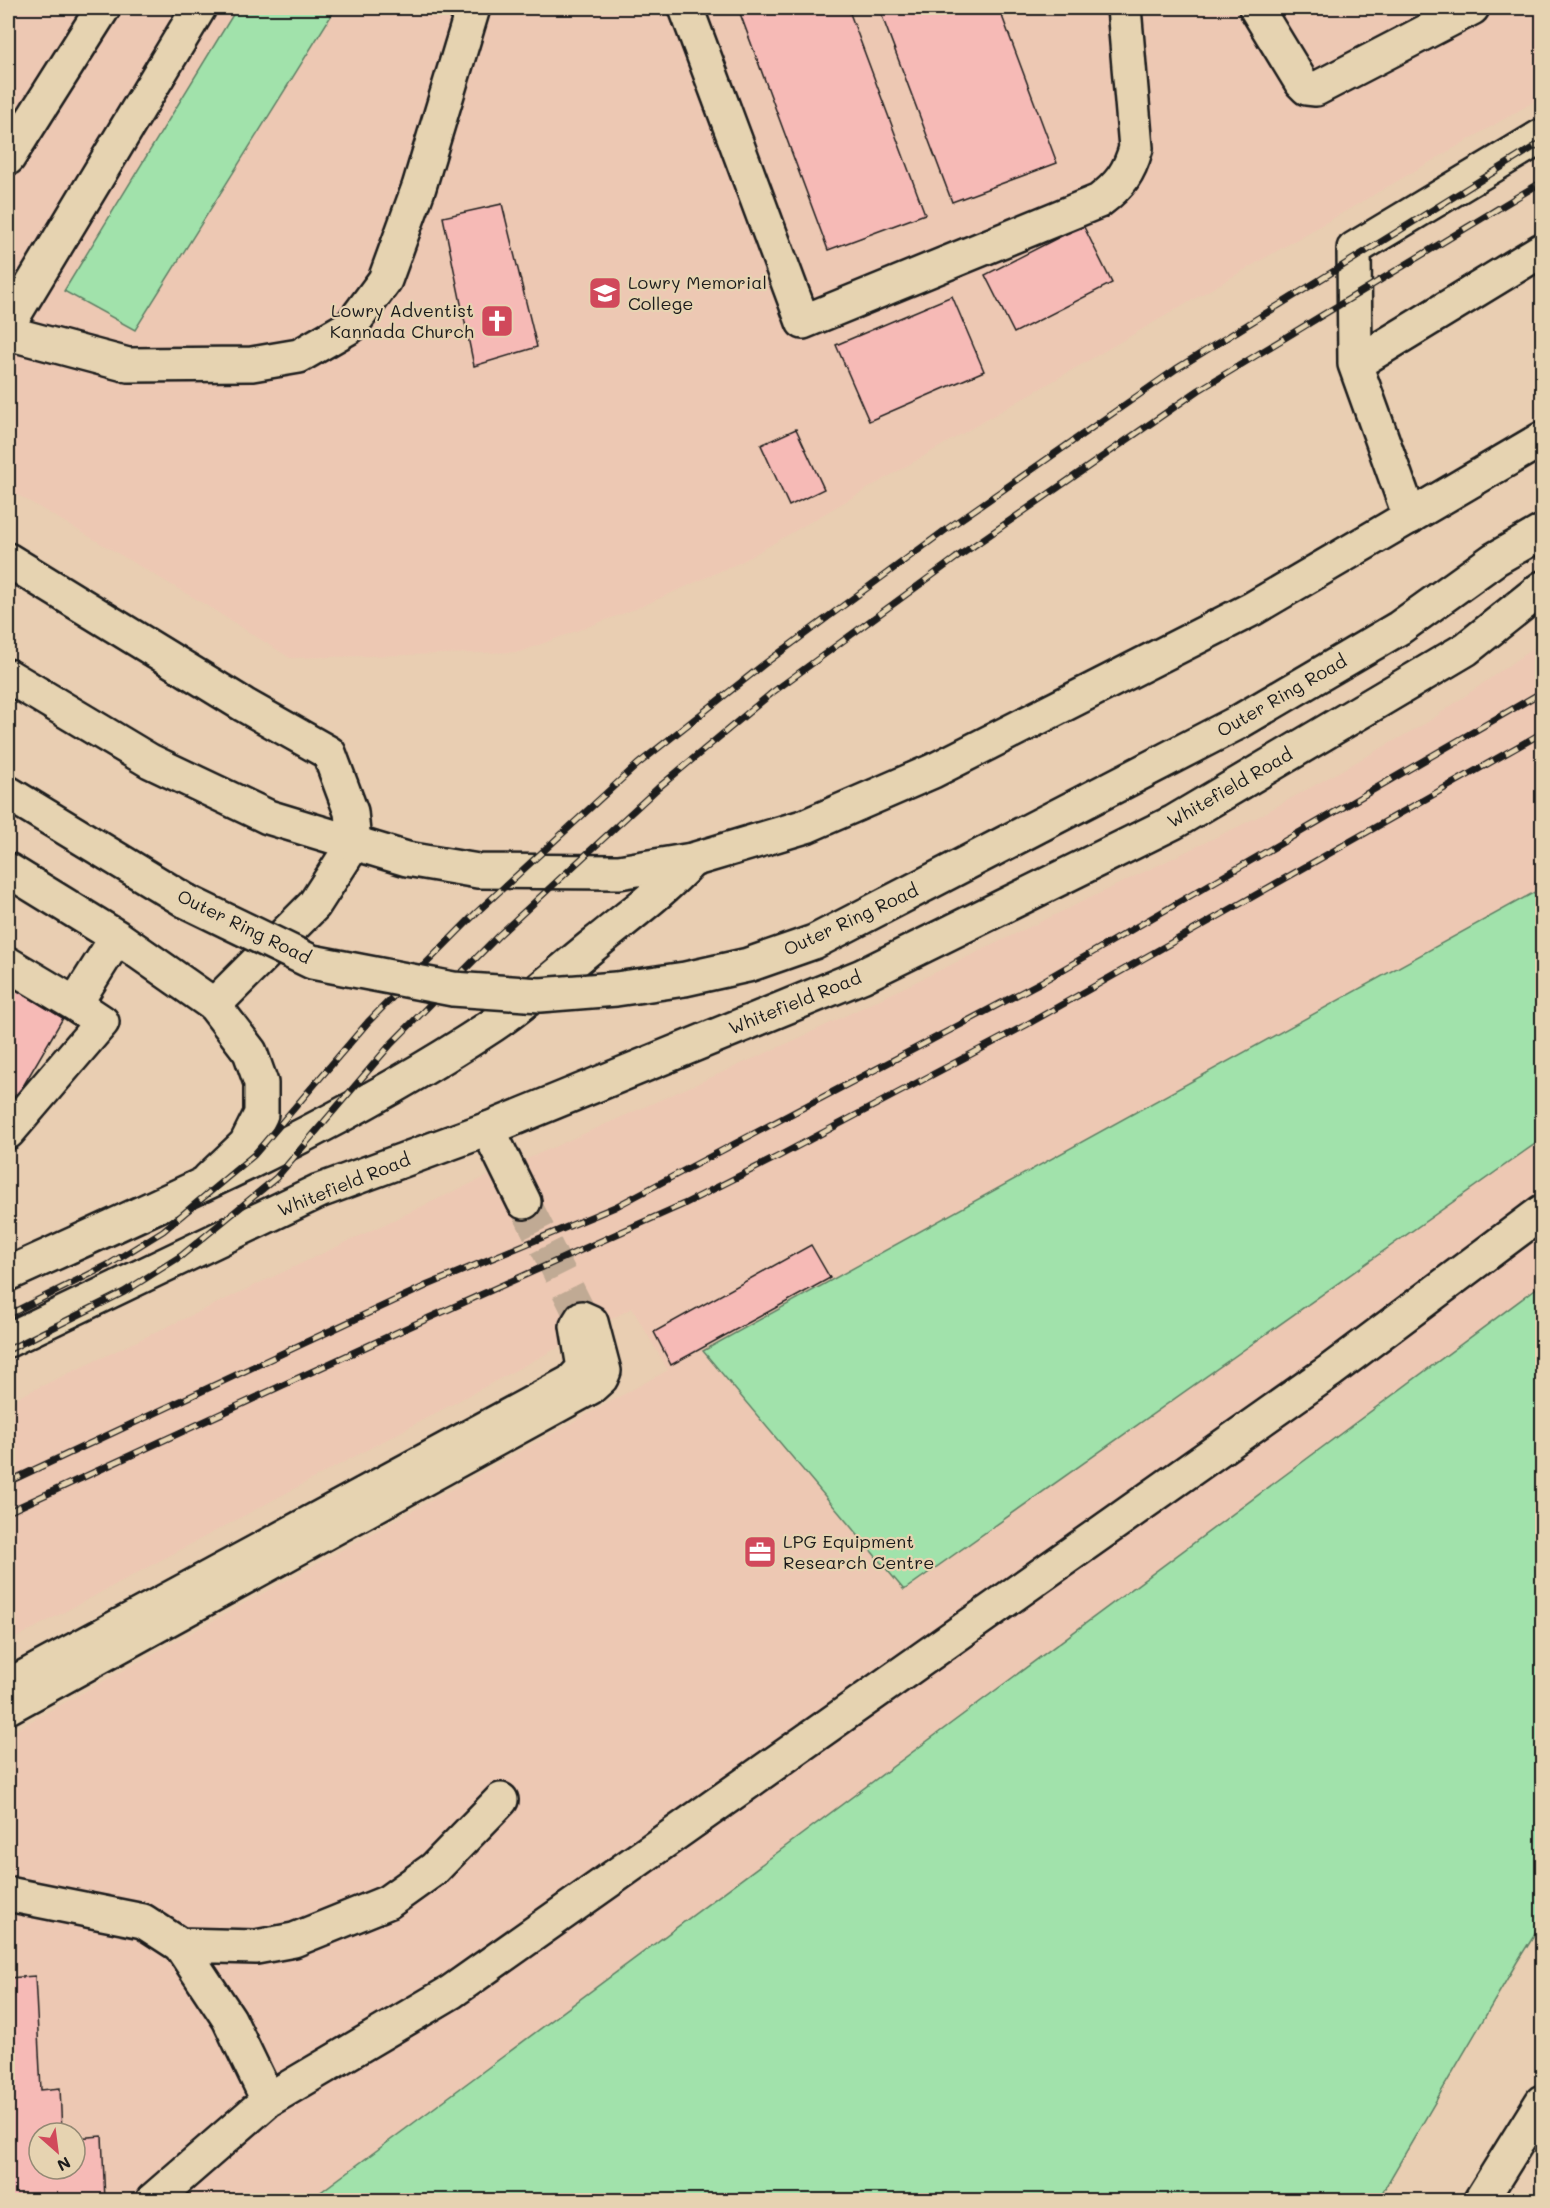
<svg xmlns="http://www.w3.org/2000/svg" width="1550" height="2208" font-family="Mali,sans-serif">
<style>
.built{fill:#edc8b3;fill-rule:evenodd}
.green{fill:#a1e2ab;stroke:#5e7f64;stroke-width:1.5}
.building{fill:#f6bab6;stroke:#1c1c1c;stroke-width:1.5}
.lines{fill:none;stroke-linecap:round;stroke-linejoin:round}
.minor-tunnel{stroke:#c0aa94;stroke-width:33;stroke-dasharray:33 16;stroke-linecap:butt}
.minor-casing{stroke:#1c1c1c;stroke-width:38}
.major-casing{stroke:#1c1c1c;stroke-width:38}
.highway-casing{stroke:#1c1c1c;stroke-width:38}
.minor{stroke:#e6d3b1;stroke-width:33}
.major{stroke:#e6d3b1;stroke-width:33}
.highway{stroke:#e6d3b1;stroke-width:33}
.rail-casing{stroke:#1c1c1c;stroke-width:7}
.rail{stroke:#e6d3b1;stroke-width:4.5;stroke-dasharray:14;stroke-linecap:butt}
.highway-bridge-casing{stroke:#1c1c1c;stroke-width:38;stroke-linecap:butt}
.highway-bridge{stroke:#e6d3b1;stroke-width:33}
.labels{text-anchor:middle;stroke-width:4.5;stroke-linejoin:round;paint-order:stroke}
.poi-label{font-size:18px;fill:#1c1c1c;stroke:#e6d3b1;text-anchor:start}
.street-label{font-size:18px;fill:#1c1c1c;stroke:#e6d3b1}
</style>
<rect width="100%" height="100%" fill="#e9ceb2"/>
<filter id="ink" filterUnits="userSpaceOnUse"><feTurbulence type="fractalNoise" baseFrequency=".0167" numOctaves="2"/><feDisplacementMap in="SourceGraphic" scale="12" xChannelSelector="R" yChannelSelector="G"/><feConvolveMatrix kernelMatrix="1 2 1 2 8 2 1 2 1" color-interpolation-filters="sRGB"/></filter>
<g filter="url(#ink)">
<path class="built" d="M8 8H1542V97L743 561 638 608 520 652 290 658 206 605 8 489Z
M1542 642V1284L310 2200H8V1734L668 1370 632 1308 8 1642V1402L459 1189 793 1041 1256 818 1428 722ZM39 2133H75V2169H39Z"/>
<path class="green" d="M237 8H336L135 330 64 291Z
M1542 888V1139L904 1590 703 1351Z
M1542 1284V1922L1517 1962 1378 2200H310Z"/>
<path class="building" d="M738 8H848L925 214 828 250Z
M879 8H999L1057 163 952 202Z
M502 204 537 347 474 366 443 217Z
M1083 225 1112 283 1014 333 985 275Z
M952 296 984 371 869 421 836 345Z
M796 429 824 489 789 506 761 445Z
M8 985 63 1018 8 1112Z
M811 1245 830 1278 671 1365 654 1332Z
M35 1976 41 2090 60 2088 62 2133H39V2169H75V2138L102 2136 105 2200H8V1978Z"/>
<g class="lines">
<path class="minor-tunnel" d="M524 1202 582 1318"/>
<g class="minor-casing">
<path id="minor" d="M686 8 803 322 1099 201C1120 185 1129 173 1136 148L1124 8
M1256 8 1301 82 1307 88 1316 89 1472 8
M8 158 103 8
M8 325 199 8
M8 333 128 365 252 364 299 356 351 326 385 280 419 187 473 8
M1355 364 1354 249 1542 136
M1410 517 1355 364 1542 250
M8 560 244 705 329 753 351 812 354 843 314 905 214 1005
M8 870 117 937 214 1005 250 1052 261 1083V1114L246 1144 209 1179
M8 964 75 1004 117 937
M488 1129 524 1202
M8 1132 102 1022 75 1004
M8 1686 571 1382 584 1368 577 1326 582 1318 591 1322 604 1371 601 1378 591 1387 8 1707
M8 1894 143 1921 180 1945 229 2019 268 2100
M180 1945 256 1947 294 1940 388 1902 434 1869 501 1800
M153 2200 268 2100 451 1992 1330 1371 1542 1212
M1481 2200 1542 2102"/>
</g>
<g class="major-casing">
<path id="major" d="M8 1274C173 1199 341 1126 493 1025 529 1001 562 970 596 943 629 916 663 891 692 860
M8 1340 319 1191 488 1129 862 976 1174 822 1466 649 1542 588"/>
</g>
<g class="highway-casing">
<path id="highway" d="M8 676 150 761 268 817 407 859 478 871 619 872 692 860 806 826 933 771 1252 609 1542 439
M1237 723 1399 628 1495 559 1542 532
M8 793 186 901"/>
</g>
<use href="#minor" class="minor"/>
<use href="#major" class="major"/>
<use href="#highway" class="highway"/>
<g class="rail-casing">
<path id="rail" d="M8 1315 108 1265 163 1231 254 1155 368 1022 476 913 638 764 763 665 944 531 1176 369 1542 142
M8 1350 124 1292 181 1256 276 1178 391 1044 498 936 658 788 773 692 956 558 1199 390 1542 182
M8 1482 428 1285 615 1207 1043 981 1542 692
M8 1512 411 1326 684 1204 779 1156 1026 1025 1542 733"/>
</g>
<use href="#rail" class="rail"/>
<g class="highway-bridge-casing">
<path id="highway-bridge" d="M186 901 312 962 453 989 540 995 616 989 685 979 748 965 814 942 1237 723"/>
</g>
<use href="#highway-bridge" class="highway-bridge"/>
</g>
</g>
<defs>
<g id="university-square" transform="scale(1.725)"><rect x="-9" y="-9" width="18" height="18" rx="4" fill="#d1495b" stroke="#e6d3b1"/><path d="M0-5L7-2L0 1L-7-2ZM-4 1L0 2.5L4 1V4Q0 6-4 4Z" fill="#fff"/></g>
<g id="church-square" transform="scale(1.725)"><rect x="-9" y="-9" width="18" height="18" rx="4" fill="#d1495b" stroke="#e6d3b1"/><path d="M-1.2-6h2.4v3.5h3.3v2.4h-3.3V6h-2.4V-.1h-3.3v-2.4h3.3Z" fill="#fff"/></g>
<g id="office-square" transform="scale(1.725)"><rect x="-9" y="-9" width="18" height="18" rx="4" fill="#d1495b" stroke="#e6d3b1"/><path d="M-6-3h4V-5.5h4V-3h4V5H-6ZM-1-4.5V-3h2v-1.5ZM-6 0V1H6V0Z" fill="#fff"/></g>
</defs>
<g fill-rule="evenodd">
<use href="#university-square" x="605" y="293"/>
<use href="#church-square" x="497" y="321"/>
<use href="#office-square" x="760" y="1552"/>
</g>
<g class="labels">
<g class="poi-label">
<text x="628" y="289">Lowry Memorial<tspan x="628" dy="21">College</tspan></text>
<text x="474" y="317" text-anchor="end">Lowry Adventist<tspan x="474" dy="21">Kannada Church</tspan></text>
<text x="783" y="1548">LPG Equipment<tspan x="783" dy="21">Research Centre</tspan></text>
</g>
<g class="street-label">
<text transform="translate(1282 696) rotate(-30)" y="6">Outer Ring Road</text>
<text transform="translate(1230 788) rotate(-30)" y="6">Whitefield Road</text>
<text transform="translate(851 920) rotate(-25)" y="6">Outer Ring Road</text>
<text transform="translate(244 927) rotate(26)" y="6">Outer Ring Road</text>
<text transform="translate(795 1003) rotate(-22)" y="6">Whitefield Road</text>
<text transform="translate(344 1185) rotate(-22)" y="6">Whitefield Road</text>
</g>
</g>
<rect width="1550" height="2208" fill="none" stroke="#e6d3b1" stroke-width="30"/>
<rect x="15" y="15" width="1520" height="2178" fill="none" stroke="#1c1c1c" stroke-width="2" filter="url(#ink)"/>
<g transform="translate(57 2151) rotate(152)"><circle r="28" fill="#e6d3b1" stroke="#958a75" stroke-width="1.5"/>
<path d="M0-4.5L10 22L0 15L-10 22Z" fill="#d1495b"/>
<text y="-9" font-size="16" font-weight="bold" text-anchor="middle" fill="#1c1c1c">N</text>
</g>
</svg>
